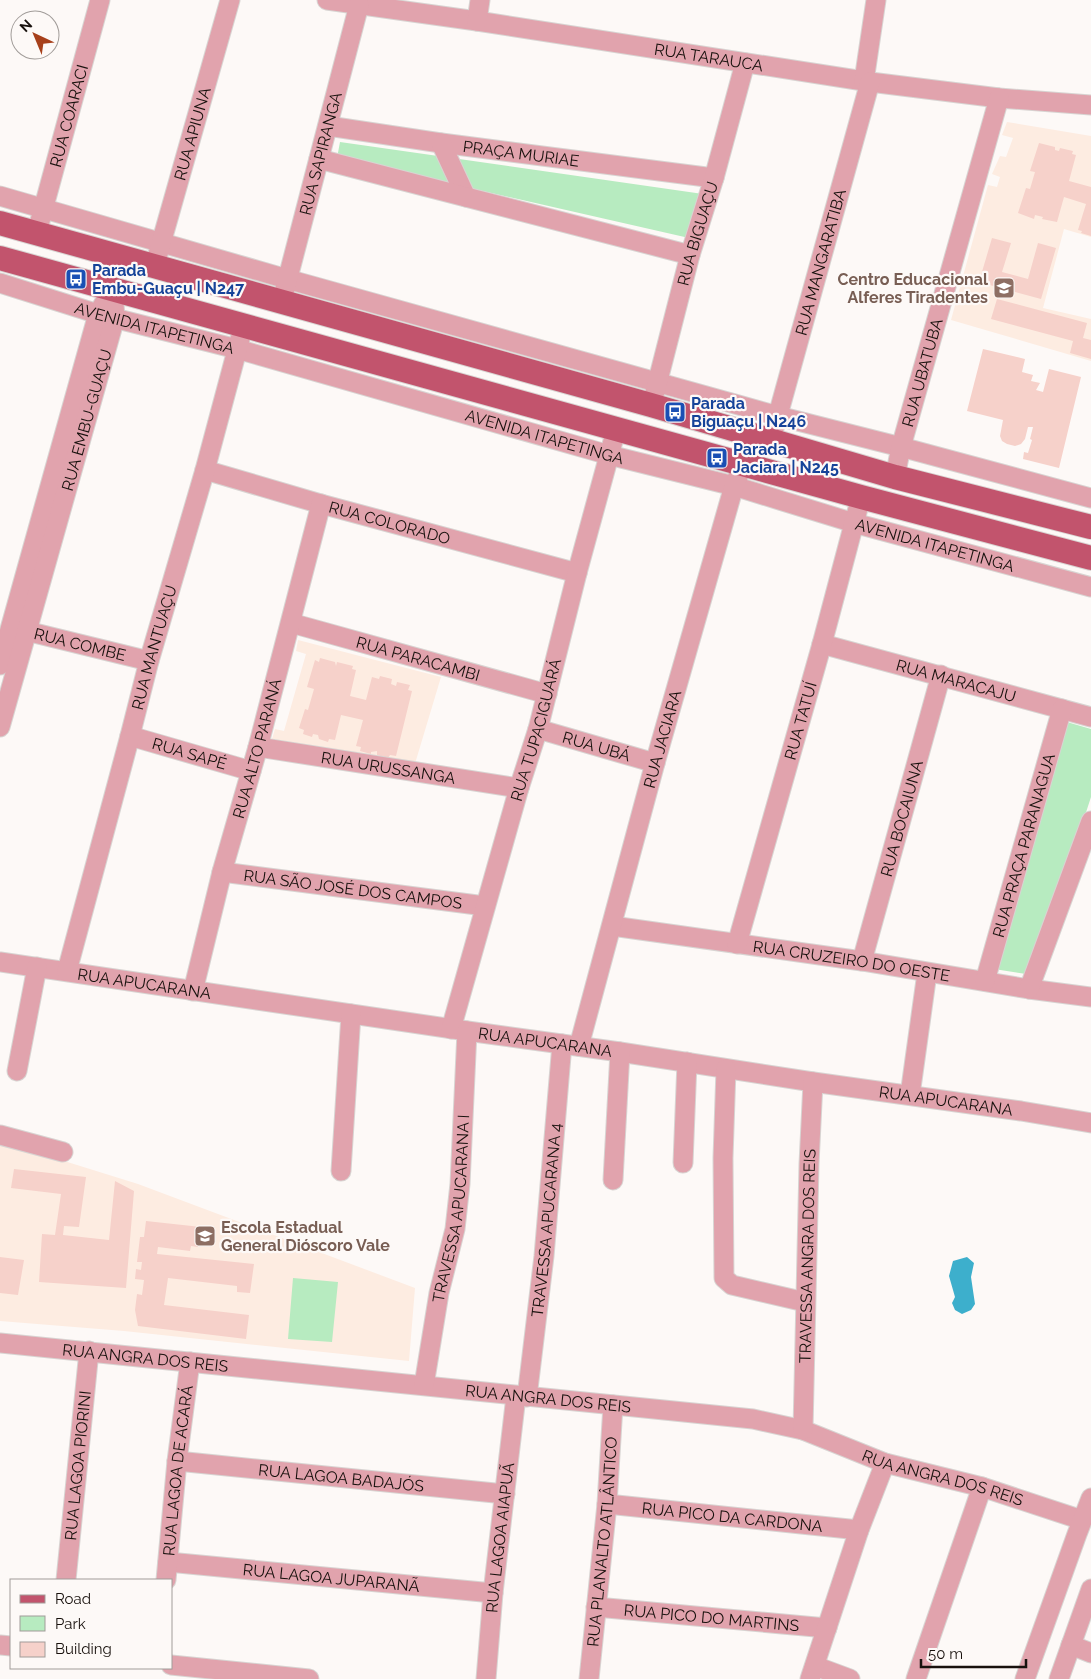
<svg xmlns="http://www.w3.org/2000/svg" width="1091" height="1679" font-family="Raleway,sans-serif">
<style>
.education{fill:#fdece1}
.green{fill:#b7ebc0}
.water{fill:#3dafcc}
.building{fill:#f6d1ca}
.lines{fill:none;stroke-linecap:round;stroke-linejoin:round}
.minor-casing{stroke:#d8d4d2;stroke-width:21}
.major-casing{stroke:#d8d4d2;stroke-width:26}
.minor{stroke:#e1a3ad;stroke-width:19}
.major{stroke:#c2546d;stroke-width:24}
.labels{text-anchor:middle;stroke-width:4.5;stroke-linejoin:round;paint-order:stroke}
.street-label{font-size:16px;fill:#18110d;stroke:#fdf9f7}
.transit-label{font-size:16px;font-weight:bold;fill:#164399;stroke:#fdf9f7;text-anchor:start}
.education-label{font-size:16px;font-weight:bold;fill:#785e54;stroke:#fdf9f7;text-anchor:end}
</style>
<rect width="100%" height="100%" fill="#fdf9f7"/>
<path class="education" d="M1007 122 1091 136V237L1064 229 1043 308 1091 319V361L951 320 988 185 997 187 1000 177 992 174 1000 156 1006 157 1013 138 1002 135Z
M298 640 441 677 414 767 271 743 275 729 284 731 306 654 296 651Z
M0 1141 138 1184 415 1288 409 1361 124 1331 0 1321Z"/>
<path class="green" d="M340 142 703 194 689 238 337 158Z
M1060 720 1091 729V797L1033 975 994 969Z
M293 1278 338 1282 332 1342 288 1339Z"/>
<path class="water" d="M967 1257 974 1263 971 1277 975 1304 971 1310 962 1314 955 1310 952 1303 955 1297 949 1276 953 1261Z"/>
<path class="building" d="M1039 143 1055 147V150L1059 151 1060 148 1073 151 1072 154 1076 155 1069 181 1091 187V236L1081 233 1082 231 1078 230 1086 204 1064 197 1057 222 1042 219 1043 217 1035 215 1034 219 1018 213 1026 188 1030 189 1035 172 1030 171Z
M992 238 1011 243 1002 272 1028 279 1038 243 1056 248 1041 299 979 282Z
M997 299 1087 323 1083 338 1091 340V359L1070 353 1073 341 991 319Z
M983 349 1025 359 1022 372 1033 375 1031 381 1040 383 1036 390 1043 392 1049 369 1081 377 1059 468 1023 459 1024 452 1028 453 1032 440 1030 439 1033 427H1028L1025 439 1021 444 1015 446 1007 444 1002 441 1000 436 1003 420 967 411Z
M320 658 335 662 336 666 337 662 353 666 352 669 356 670 350 696 366 700 372 677 379 679 380 676 392 679 391 684 396 686 397 682 410 685 408 690 412 691 396 756 390 755 388 758 377 755V751L371 752V754L360 751 361 747 356 746 363 720 341 715 335 740 329 739 328 742 319 739 318 735 313 734 312 737 303 734 304 730 299 728 305 709 308 710 314 689 307 687 315 660 319 662Z
M14 1169 86 1177 79 1227 64 1226 63 1235 109 1240 115 1181 134 1191 126 1288 39 1282 42 1234 55 1235 61 1194 11 1188Z
M146 1221 201 1227 198 1247 191 1246 190 1251 158 1247 157 1254 254 1264 250 1293 237 1292V1286L168 1278 164 1305 249 1315 246 1339 138 1326 135 1310 137 1294 142 1295 144 1280 135 1279 136 1269 141 1270 142 1262H137L140 1237H144Z
M0 1257 24 1260 18 1295 0 1293Z"/>
<g class="lines">
<g class="minor-casing">
<g id="minor">
<path id="s1" d="M327 0 477 21 870 82 999 98 1091 105"/>
<path d="M477 21 480 0"/>
<path d="M864 81 876 0"/>
<path id="s2" d="M328 126 441 143 714 178"/>
<path d="M441 143 466 197"/>
<path d="M319 159 690 255"/>
<path d="M0 196 287 279 778 416 901 447 1091 498"/>
<path id="s3" d="M40 221 100 0"/>
<path id="s4" d="M158 254 230 0"/>
<path id="s5" d="M0 283 98 314 237 349 609 455 734 486 854 523 1091 587"/>
<path id="s6" d="M285 289 359 5"/>
<path id="s7" d="M655 392 690 255 714 178 745 63"/>
<path id="s8" d="M775 426 870 82"/>
<path id="s9" d="M205 470 321 504 577 573"/>
<path id="s10" d="M895 477 901 447 999 98"/>
<path id="s11" d="M291 623 547 694"/>
<path id="s12" d="M14 628 149 661"/>
<path id="s13" d="M822 644 1091 717"/>
<path d="M0 665 98 314 104 303"/>
<path id="s14" d="M0 727 115 318 113 289"/>
<path id="s15" d="M538 729 655 763"/>
<path id="s16" d="M130 736 251 771"/>
<path id="s17" d="M258 747 519 788"/>
<path id="s18" d="M222 872 485 906"/>
<path id="s19" d="M612 926 862 961 1029 989 1091 997"/>
<path id="s20" d="M737 944 822 644 861 497"/>
<path id="s21" d="M862 961 941 675"/>
<path id="s22" d="M0 962 467 1031 620 1052 813 1082 1021 1111 1091 1123"/>
<path id="s23" d="M67 971 130 736 149 661 205 470 240 339"/>
<path id="s24" d="M985 981 1062 709"/>
<path d="M1029 989 1091 821"/>
<path id="s25" d="M193 991 222 872 258 747 321 504"/>
<path id="s26" d="M451 1029 519 788 538 729 577 573 616 430"/>
<path id="s27" d="M579 1046 655 763 734 486 755 436"/>
<path d="M726 1069 723 1158 724 1278 732 1285 805 1302"/>
<path d="M17 1071 37 967"/>
<path d="M910 1095 927 973"/>
<path d="M0 1135 63 1152"/>
<path d="M683 1163 687 1062"/>
<path d="M341 1171 351 1014"/>
<path d="M613 1180 620 1052"/>
<path id="s28" d="M0 1343 753 1419 803 1430 885 1463 982 1487 1082 1520"/>
<path id="s29" d="M424 1385 439 1293 455 1229 460 1184 467 1031"/>
<path id="s30" d="M527 1397 544 1256 562 1044"/>
<path id="s31" d="M803 1430 809 1164 813 1082"/>
<path id="s32" d="M177 1461 505 1494"/>
<path id="s33" d="M607 1504 859 1530"/>
<path id="s34" d="M168 1562 493 1593"/>
<path id="s35" d="M66 1580 89 1351"/>
<path id="s36" d="M166 1580 177 1461 190 1362"/>
<path id="s37" d="M596 1607 827 1628"/>
<path d="M0 1645 11 1646"/>
<path d="M1071 1645 1091 1653"/>
<path d="M171 1665 309 1679"/>
<path d="M815 1666 850 1679"/>
<path id="s38" d="M486 1679 493 1593 516 1396"/>
<path id="s39" d="M589 1679 607 1504 613 1405"/>
<path d="M810 1679 859 1530 885 1463"/>
<path d="M916 1679 982 1487"/>
<path d="M1025 1679 1077 1534 1091 1498"/>
<path d="M1059 1679 1091 1589"/>
</g>
</g>
<g class="major-casing">
<path id="major" d="M0 223 651 405 895 477 1091 527
M0 258 861 497 1091 558"/>
</g>
<use href="#minor" class="minor"/>
<use href="#major" class="major"/>
</g>
<defs>
<g id="bus-square" transform="scale(1.125)"><rect x="-9" y="-9" width="18" height="18" rx="4" fill="#1a4fb4" stroke="#fdf9f7"/><path d="M-5-6H5V4H4V6H2V4H-2V6H-4V4H-5ZM-3.5-4V0h7V-4ZM-3.5 1.2v1.5H-2V1.2ZM2 1.2v1.5H3.5V1.2Z" fill="#fff"/></g>
<g id="school-square" transform="scale(1.125)"><rect x="-9" y="-9" width="18" height="18" rx="4" fill="#8d6e63" stroke="#fdf9f7"/><path d="M0-5L7-2L0 1L-7-2ZM-4 1L0 2.5L4 1V4Q0 6-4 4Z" fill="#fff"/></g>
</defs>
<g fill-rule="evenodd">
<use href="#bus-square" x="76" y="279"/>
<use href="#school-square" x="1004" y="288"/>
<use href="#bus-square" x="675" y="412"/>
<use href="#bus-square" x="717" y="458"/>
<use href="#school-square" x="205" y="1236"/>
</g>
<g class="labels">
<g class="street-label">
<text dy="6" stroke="none"><textPath href="#s1" startOffset="386">RUA TARAUCA</textPath></text>
<text dy="6" stroke="none"><textPath href="#s3" startOffset="109">RUA COARACI</textPath></text>
<text dy="6" stroke="none"><textPath href="#s4" startOffset="125">RUA APIUNA</textPath></text>
<text dy="6" stroke="none"><textPath href="#s6" startOffset="140">RUA SAPIRANGA</textPath></text>
<text dy="6" stroke="none"><textPath href="#s2" startOffset="195">PRAÇA MURIAE</textPath></text>
<text dy="6" stroke="none"><textPath href="#s7" startOffset="164">RUA BIGUAÇU</textPath></text>
<text dy="6" stroke="none"><textPath href="#s8" startOffset="170">RUA MANGARATIBA</textPath></text>
<text dy="6" stroke="none"><textPath href="#s5" startOffset="161">AVENIDA ITAPETINGA</textPath></text>
<text dy="6" stroke="none"><textPath href="#s10" startOffset="108">RUA UBATUBA</textPath></text>
<text dy="6" stroke="none"><textPath href="#s14" startOffset="319">RUA EMBU-GUAÇU</textPath></text>
<text dy="6" stroke="none"><textPath href="#s5" startOffset="566">AVENIDA ITAPETINGA</textPath></text>
<text dy="6" stroke="none"><textPath href="#s9" startOffset="192">RUA COLORADO</textPath></text>
<text dy="6" stroke="none"><textPath href="#s5" startOffset="971">AVENIDA ITAPETINGA</textPath></text>
<text dy="6" stroke="none"><textPath href="#s12" startOffset="68">RUA COMBE</textPath></text>
<text dy="6" stroke="none"><textPath href="#s23" startOffset="335">RUA MANTUAÇU</textPath></text>
<text dy="6" stroke="none"><textPath href="#s11" startOffset="132">RUA PARACAMBI</textPath></text>
<text dy="6" stroke="none"><textPath href="#s13" startOffset="139">RUA MARACAJU</textPath></text>
<text dy="6" stroke="none"><textPath href="#s20" startOffset="232">RUA TATUÍ</textPath></text>
<text dy="6" stroke="none"><textPath href="#s26" startOffset="311">RUA TUPACIGUARÁ</textPath></text>
<text dy="6" stroke="none"><textPath href="#s27" startOffset="318">RUA JACIARA</textPath></text>
<text dy="6" stroke="none"><textPath href="#s15" startOffset="61">RUA UBÁ</textPath></text>
<text dy="6" stroke="none"><textPath href="#s25" startOffset="251">RUA ALTO PARANÁ</textPath></text>
<text dy="6" stroke="none"><textPath href="#s16" startOffset="62">RUA SAPÉ</textPath></text>
<text dy="6" stroke="none"><textPath href="#s17" startOffset="132">RUA URUSSANGA</textPath></text>
<text dy="6" stroke="none"><textPath href="#s21" startOffset="148">RUA BOCAIUNA</textPath></text>
<text dy="6" stroke="none"><textPath href="#s24" startOffset="141">RUA PRAÇA PARANAGUA</textPath></text>
<text dy="6" stroke="none"><textPath href="#s18" startOffset="132">RUA SÃO JOSÉ DOS CAMPOS</textPath></text>
<text dy="6" stroke="none"><textPath href="#s19" startOffset="242">RUA CRUZEIRO DO OESTE</textPath></text>
<text dy="6" stroke="none"><textPath href="#s22" startOffset="146">RUA APUCARANA</textPath></text>
<text dy="6" stroke="none"><textPath href="#s22" startOffset="551">RUA APUCARANA</textPath></text>
<text dy="6" stroke="none"><textPath href="#s22" startOffset="956">RUA APUCARANA</textPath></text>
<text dy="6" stroke="none"><textPath href="#s29" startOffset="179">TRAVESSA APUCARANA I</textPath></text>
<text dy="6" stroke="none"><textPath href="#s30" startOffset="178">TRAVESSA APUCARANA 4</textPath></text>
<text dy="6" stroke="none"><textPath href="#s31" startOffset="174">TRAVESSA ANGRA DOS REIS</textPath></text>
<text dy="6" stroke="none"><textPath href="#s28" startOffset="146">RUA ANGRA DOS REIS</textPath></text>
<text dy="6" stroke="none"><textPath href="#s28" startOffset="551">RUA ANGRA DOS REIS</textPath></text>
<text dy="6" stroke="none"><textPath href="#s35" startOffset="115">RUA LAGOA PIORINI</textPath></text>
<text dy="6" stroke="none"><textPath href="#s36" startOffset="110">RUA LAGOA DE ACARÁ</textPath></text>
<text dy="6" stroke="none"><textPath href="#s32" startOffset="165">RUA LAGOA BADAJÓS</textPath></text>
<text dy="6" stroke="none"><textPath href="#s28" startOffset="956">RUA ANGRA DOS REIS</textPath></text>
<text dy="6" stroke="none"><textPath href="#s33" startOffset="126">RUA PICO DA CARDONA</textPath></text>
<text dy="6" stroke="none"><textPath href="#s38" startOffset="142">RUA LAGOA AIAPUÃ</textPath></text>
<text dy="6" stroke="none"><textPath href="#s39" startOffset="138">RUA PLANALTO ATLÂNTICO</textPath></text>
<text dy="6" stroke="none"><textPath href="#s34" startOffset="164">RUA LAGOA JUPARANÃ</textPath></text>
<text dy="6" stroke="none"><textPath href="#s37" startOffset="116">RUA PICO DO MARTINS</textPath></text>
</g>
<g class="transit-label">
<text x="92" y="276">Parada<tspan x="92" dy="18">Embu-Guaçu | N247</tspan></text>
<text x="691" y="409">Parada<tspan x="691" dy="18">Biguaçu | N246</tspan></text>
<text x="733" y="455">Parada<tspan x="733" dy="18">Jaciara | N245</tspan></text>
</g>
<g class="education-label">
<text x="988" y="285">Centro Educacional<tspan x="988" dy="18">Alferes Tiradentes</tspan></text>
<text x="221" y="1233" text-anchor="start">Escola Estadual<tspan x="221" dy="18">General Dióscoro Vale</tspan></text>
</g>
</g>
<rect x="10" y="1579" width="162" height="90" fill="#fdf9f7" stroke="#a19c99"/>
<rect x="20" y="1595" width="25" height="8" fill="#c2546d" stroke="#a19c99"/>
<text x="55" y="1604" font-size="15" fill="#18110d">Road</text>
<rect x="20" y="1616" width="25" height="15" fill="#b7ebc0" stroke="#a19c99"/>
<text x="55" y="1629" font-size="15" fill="#18110d">Park</text>
<rect x="20" y="1642" width="25" height="15" fill="#f6d1ca" stroke="#a19c99"/>
<text x="55" y="1654" font-size="15" fill="#18110d">Building</text>
<g transform="translate(35 35) rotate(316)"><circle r="24" fill="#fdf9f7" stroke="#a19c99"/>
<path d="M0-4L9 19L0 12L-9 19Z" fill="#a7401b"/>
<text y="-8" font-size="14" font-weight="bold" text-anchor="middle" fill="#18110d">N</text>
</g>
<path d="M921 1659v8h105v-8" fill="none" stroke="#18110d" stroke-width="2.5"/>
<text x="928" y="1659" font-size="15" fill="#18110d" stroke="#fdf9f7" stroke-width="4" paint-order="stroke">50 m</text>
</svg>
